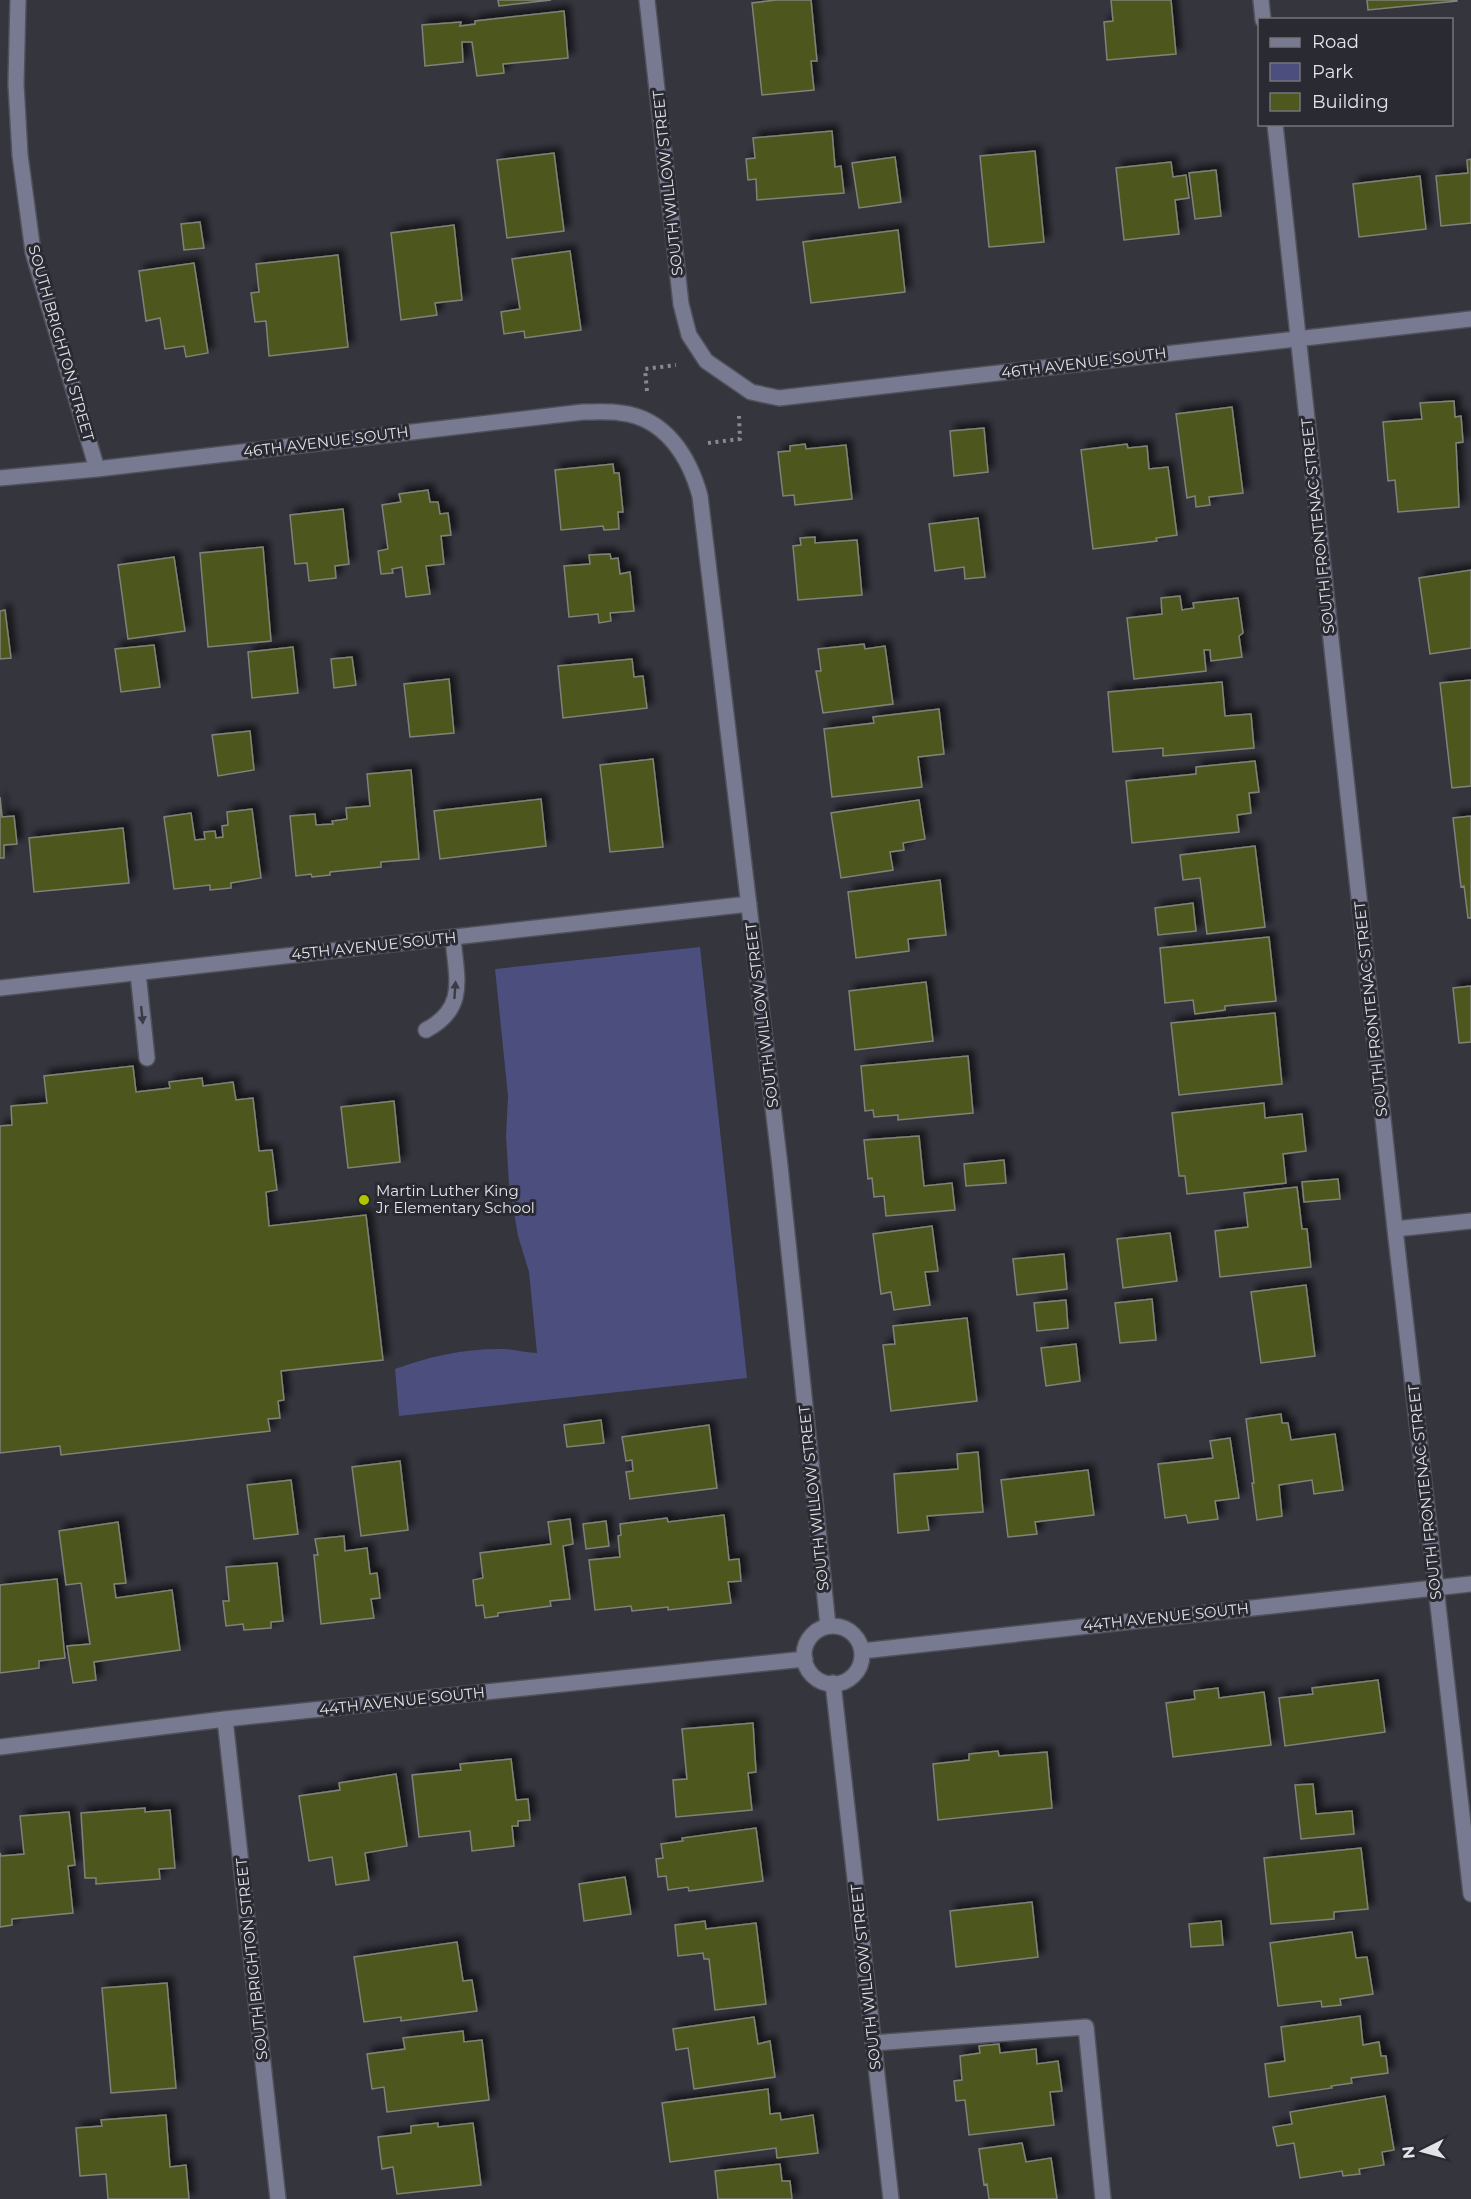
<svg xmlns="http://www.w3.org/2000/svg" width="1471" height="2199" font-family="Montserrat,sans-serif">
<style>
.green{fill:#4c4e7e}
.building{fill:#4e571d;stroke:#808279;stroke-width:1.5;filter:url(#shadow)}
.lines{fill:none;stroke-linecap:round;stroke-linejoin:round}
.minor-casing{stroke:#505158;stroke-width:18}
.path{stroke:#898a90;stroke-width:4;stroke-dasharray:3 4.5;stroke-linecap:butt}
.minor{stroke:#787a92;stroke-width:15}
.oneway{fill:#3a3b45}
.poi-dot{fill:#b0c500;stroke:#2a2b32;stroke-width:2}
.labels{text-anchor:middle;stroke-width:6;stroke-linejoin:round;paint-order:stroke}
.street-label{font-size:15px;fill:#e2e3e8;stroke:#2a2b32}
.poi-label{font-size:15px;fill:#e2e3e8;stroke:#2a2b32;text-anchor:start}
</style>
<defs>
<filter id="shadow"><feDropShadow dx="5.5" dy="-5.5" stdDeviation="3" flood-color="#0009"/></filter>
</defs>
<rect width="100%" height="100%" fill="#34353d"/>
<path class="green" d="M700 947 747 1378 399 1416 395 1369C430 1356 467 1348 505 1349 516 1350 527 1353 537 1353L529 1272 518 1236 509 1184 506 1136 508 1096 495 969Z"/>
<path class="building" d="M498 0H551L499 6Z
M776 0H811L817 61H811L814 90 762 95 752 3Z
M1111 0H1171L1176 54 1107 60 1104 22 1113 21Z
M1367 0H1457V1L1368 10Z
M564 11 568 58 503 64 504 73 477 76 472 42H462L463 62 425 66 422 25 461 22 460 26 475 24V21Z
M832 131 835 167 841 166 844 193 757 200 756 179 748 180 746 159 755 158 753 138Z
M1035 151 1044 242 989 247 980 156Z
M554 153 564 231 507 238 497 160Z
M895 157 901 202 859 208 852 163Z
M1471 159V223L1441 226 1436 176 1468 173 1467 160Z
M1171 162 1173 177 1186 175 1189 198 1175 200 1179 234 1124 240 1116 168Z
M1216 170 1221 216 1195 219 1189 173Z
M1420 176 1426 229 1359 237 1353 184Z
M200 222 204 248 184 250 181 224Z
M454 225 462 300 435 303 437 315 401 320 391 233Z
M898 230 905 292 811 303 803 242Z
M570 251 581 330 525 338 524 331 504 334 501 312 520 309 512 259Z
M338 255 348 347 269 356 266 321 255 322 251 293 259 292 256 264Z
M194 263 208 353 186 357 184 346 165 349 160 318 146 321 139 271Z
M1454 401 1455 417 1461 416 1463 442 1456 443 1459 507 1398 512 1395 480 1388 481 1383 422 1422 419 1420 403Z
M1232 407 1243 493 1209 497 1210 505 1196 507 1195 496 1187 498 1176 414Z
M984 428 988 472 954 476 950 431Z
M805 444 806 449 846 445 852 499 795 505 794 495 783 496 778 452 790 451V446Z
M1127 444 1128 448 1147 446 1149 469 1168 467 1177 535 1156 538 1157 541 1093 549 1081 450Z
M613 464 614 473H619L623 512H618L619 529 604 530 603 526 561 530 555 470Z
M428 490 430 502H438L440 514 448 513 451 535 441 536 444 564 426 566 430 594 406 597 402 567 392 569 393 573 381 574 378 551 388 549 382 505 401 502 399 494Z
M343 509 349 564 335 566 336 578 309 581 307 563 295 564 290 515Z
M978 518 985 577 965 579 964 567 935 571 929 524Z
M815 537V543L857 540 862 595 798 600 793 546 801 545 800 538Z
M263 547 271 641 208 647 200 553Z
M610 554 611 559 618 558 620 574 630 572 634 611 610 613 611 621 599 623 598 614 569 617 564 566 590 564 589 555Z
M174 557 185 631 128 639 118 565Z
M1471 570V648L1430 654 1419 578Z
M1180 596 1182 610 1194 608 1193 603 1238 598 1243 633 1239 636 1242 657 1211 661 1210 650H1204L1206 671 1134 679 1127 618 1162 614 1161 598Z
M5 610 11 658 0 659V611Z
M864 644 865 649 885 646 893 704 823 713 816 671H821L818 649Z
M154 645 160 687 121 692 115 649Z
M293 647 298 693 252 698 248 652Z
M352 657 356 685 334 688 331 659Z
M632 659 634 677 643 676 647 708 563 718 558 666Z
M449 679 454 733 410 737 404 684Z
M1471 680V786L1452 788 1440 683Z
M1222 682 1225 716 1251 714 1254 748 1163 756V748L1113 752 1108 692Z
M939 709 944 754 918 757 922 787 832 797 824 729 874 723 873 717Z
M250 731 254 770 218 776 212 735Z
M653 759 663 847 610 852 600 765Z
M1255 761 1259 792 1249 793 1251 813 1237 815 1239 832 1132 843 1126 781 1196 774V767Z
M411 770 419 859 381 862V867L330 872V875L312 877 311 874 296 876 290 816 315 814 316 825 333 824 332 821 347 819 346 808 370 806 367 774Z
M0 797 2 817 14 816 17 844 4 845V858H0Z
M541 799 546 846 440 859 434 811Z
M919 800 925 839 903 843 904 850 890 852 893 870 841 878 831 813Z
M252 809 261 878 231 883V888L210 890V885L174 889 164 817 191 813 195 840 205 839 204 832 215 831 216 838 223 837 222 826 228 825 227 812Z
M1471 816V918H1468L1464 886 1461 887 1453 818Z
M123 828 129 883 34 892 29 838Z
M1255 846 1265 927 1207 934 1200 878 1183 880 1180 855Z
M940 880 946 935 908 939 909 951 856 958 848 892Z
M1193 903 1196 931 1158 935 1155 908Z
M1269 937 1276 1001 1225 1006V1010L1195 1014 1193 1000 1165 1003 1160 948Z
M926 982 933 1041 855 1050 849 991Z
M1471 986V1042L1459 1043 1453 988Z
M1275 1013 1282 1084 1179 1095 1171 1023Z
M968 1056 973 1113 898 1120V1115L874 1117 873 1110 865 1111 861 1066Z
M133 1066 136 1092 170 1088 169 1082 202 1078 203 1086 233 1082 236 1100 253 1098 259 1151 272 1150 277 1190 266 1192 269 1226 366 1215 383 1360 281 1371 284 1400 278 1401 280 1418 268 1419 270 1431 61 1455 60 1446 0 1453V1126L12 1125 11 1106 47 1103 44 1076Z
M394 1101 400 1162 348 1168 341 1107Z
M1264 1103 1265 1118 1302 1114 1306 1151 1283 1154 1286 1183 1187 1194 1185 1176H1179L1172 1113Z
M919 1136 924 1186 952 1183 955 1210 886 1216 884 1196 874 1197 872 1178 868 1179 864 1140Z
M1004 1160 1006 1183 966 1186 964 1164Z
M1338 1179 1340 1199 1304 1202 1302 1182Z
M1297 1187 1302 1229H1307L1311 1267 1220 1277 1215 1231 1248 1227 1244 1193Z
M932 1226 938 1271 925 1272 930 1305 894 1310 891 1292 881 1294 873 1234Z
M1170 1233 1177 1281 1123 1288 1117 1239Z
M1064 1254 1067 1289 1017 1295 1013 1259Z
M1306 1285 1315 1356 1261 1363 1251 1292Z
M1152 1299 1156 1340 1120 1343 1115 1303Z
M1066 1300 1068 1328 1037 1331 1034 1303Z
M967 1318 977 1401 891 1411 883 1345 895 1344 893 1326Z
M1076 1344 1080 1381 1046 1386 1041 1348Z
M1281 1414 1282 1423H1288L1291 1440 1335 1434 1343 1490 1314 1494 1312 1480 1279 1485 1282 1516 1257 1520 1252 1483H1254L1246 1419Z
M601 1420 604 1443 567 1447 564 1425Z
M709 1425 717 1488 630 1499 626 1472 633 1471 632 1460 626 1461 622 1437Z
M1230 1438 1239 1498 1215 1501 1218 1519 1188 1523 1186 1515 1165 1518 1158 1464 1213 1458 1210 1441Z
M978 1452 983 1512 927 1516 929 1530 898 1533 894 1474 958 1469 957 1454Z
M400 1461 408 1530 361 1536 352 1467Z
M1088 1470 1094 1515 1035 1522 1037 1534 1008 1537 1001 1480Z
M291 1480 298 1534 254 1539 247 1485Z
M724 1515 729 1560 739 1559 741 1581 728 1582 731 1603 668 1610V1607L632 1611 631 1606 595 1610 589 1560 620 1557 618 1536 621 1535 620 1524 667 1518 668 1522Z
M570 1519 573 1544 563 1546 570 1599 550 1601 551 1606 498 1613V1616L485 1618 483 1605 476 1606 473 1580 483 1578 480 1553 551 1544 548 1522Z
M606 1521 609 1546 586 1549 583 1524Z
M118 1522 126 1583 114 1584 116 1598 172 1590 180 1650 94 1662 96 1680 73 1683 67 1646 90 1644 81 1583 66 1585 59 1531Z
M344 1536 345 1551 367 1548 370 1574 377 1573 380 1598 371 1599 374 1618 321 1624 314 1555H318L315 1539Z
M277 1563 283 1621 271 1622V1628L244 1630 243 1624 226 1626 223 1601H229L226 1567Z
M57 1579 65 1658 39 1661V1668L0 1673V1585Z
M1378 1680 1385 1732 1285 1746 1279 1698 1313 1694 1312 1688Z
M1218 1688 1219 1698 1264 1692 1271 1745 1173 1757 1166 1703 1195 1699 1194 1691Z
M753 1723 756 1772 748 1773 752 1810 676 1817 673 1780 687 1779 682 1729Z
M998 1751 999 1756 1047 1752 1052 1808 938 1820 933 1764 969 1760V1754Z
M511 1759 516 1800 528 1799 530 1820 518 1821V1826H512L514 1846 472 1851 470 1831 419 1837 412 1775 461 1770 460 1764Z
M396 1774 407 1846 365 1853 369 1880 336 1885 332 1857 309 1861 299 1796 340 1790 339 1783Z
M1313 1784 1316 1814 1352 1811 1354 1834 1301 1839 1295 1785Z
M145 1808V1812L170 1810 175 1868 159 1869 160 1879 96 1884V1878H85L81 1813Z
M69 1812 75 1865 68 1866 73 1913 12 1919V1925L0 1927V1853L1 1856 24 1854 20 1816Z
M756 1828 763 1881 689 1891 688 1887 668 1890 666 1876 658 1877 656 1859 663 1858 661 1844 683 1841 682 1838Z
M1361 1848 1368 1909 1334 1912V1919L1271 1924 1264 1858Z
M625 1877 631 1914 584 1921 579 1884Z
M1032 1902 1038 1957 956 1967 950 1911Z
M705 1921 706 1929 756 1923 766 2004 715 2010 709 1959H704L703 1953 678 1956 675 1925Z
M1221 1921 1223 1945 1191 1947 1189 1924Z
M1352 1932 1356 1958 1367 1957 1373 1994 1340 1999 1341 2005 1322 2007 1321 2001 1278 2006 1270 1943Z
M457 1942 463 1981 472 1980 477 2011 401 2021V2017L364 2022 354 1957Z
M167 1983 176 2088 111 2093 102 1988Z
M1360 2016 1363 2045 1379 2042 1381 2056H1386L1388 2073 1351 2078 1352 2083 1331 2086 1332 2088 1269 2097 1265 2064 1285 2061 1281 2027Z
M754 2017 758 2044 770 2041 775 2077 694 2089 688 2048 676 2050 673 2029Z
M463 2031 464 2042 482 2040 489 2100 387 2112 384 2087 372 2089 367 2054 405 2049 403 2038Z
M999 2044 1000 2053 1036 2049 1037 2064 1058 2061 1062 2091 1050 2092 1054 2125 969 2135 965 2100 956 2101 954 2081 962 2080 960 2056 980 2053 979 2046Z
M768 2089 770 2114 780 2113 781 2120 813 2115 818 2153 777 2158 776 2148 670 2162 662 2103Z
M1385 2096 1394 2150 1382 2152 1384 2165 1359 2169 1360 2174 1343 2176 1342 2171 1300 2178 1294 2143 1277 2146 1273 2127 1292 2124 1290 2112Z
M166 2115 170 2167 186 2165 189 2199H108L106 2174 80 2176 76 2128 102 2126 101 2120Z
M438 2123V2127L473 2123 481 2185 397 2194 393 2167 382 2169 378 2137 411 2133V2126Z
M1022 2143 1026 2162 1051 2158 1057 2199H989L987 2184 984 2185 979 2149Z
M780 2164 782 2181H790L792 2199H718L715 2171Z"/>
<g class="lines">
<g class="minor-casing">
<path id="minor" d="M18 0 16 84 20 155 33 252 97 469
M647 0 681 304 689 335 706 361 751 392 779 398 1471 319
M1261 0 1263 20
M1275 124 1395 1229 1471 1894
M0 478 97 469 583 412C595 412 609 411 621 413 665 418 689 456 700 496L780 1166 828 1626
M138 973 147 1058
M0 988 749 904
M426 1030C468 1008 456 977 453 938
M1395 1229 1471 1221
M804 1655a29 29 0 1 1 58 0a29 29 0 1 1-58 0Z
M862 1651 1471 1584
M833 1683 891 2199
M225 1719 278 2199
M0 1747 225 1719 805 1659
M873 2043 1086 2027 1103 2199"/>
</g>
<path class="path" d="M647 391 645 369 676 365
M708 443 740 439 739 416"/>
<use href="#minor" class="minor"/>
</g>
<defs><path id="oneway-solid" d="M-6-.8H1V-3.2L6.5 0L1 3.2V.8H-6Z" transform="scale(1.5)"/></defs>
<g class="oneway">
<use href="#oneway-solid" transform="translate(455 990) rotate(-86)"/>
<use href="#oneway-solid" transform="translate(142 1015) rotate(84)"/>
</g>
<circle class="poi-dot" cx="364" cy="1200" r="6"/>
<g class="labels">
<g class="street-label">
<text transform="translate(668 183) rotate(-96)" y="5">SOUTH WILLOW STREET</text>
<text transform="translate(61 343) rotate(74)" y="5">SOUTH BRIGHTON STREET</text>
<text transform="translate(1084 363) rotate(-7)" y="5">46TH AVENUE SOUTH</text>
<text transform="translate(326 442) rotate(-7)" y="5">46TH AVENUE SOUTH</text>
<text transform="translate(1318 526) rotate(-96)" y="5">SOUTH FRONTENAC STREET</text>
<text transform="translate(374 946) rotate(-6)" y="5">45TH AVENUE SOUTH</text>
<text transform="translate(1371 1009) rotate(-96)" y="5">SOUTH FRONTENAC STREET</text>
<text transform="translate(762 1015) rotate(-97)" y="5">SOUTH WILLOW STREET</text>
<text transform="translate(1425 1492) rotate(-96)" y="5">SOUTH FRONTENAC STREET</text>
<text transform="translate(814 1498) rotate(-96)" y="5">SOUTH WILLOW STREET</text>
<text transform="translate(1166 1617) rotate(-6)" y="5">44TH AVENUE SOUTH</text>
<text transform="translate(402 1701) rotate(-6)" y="5">44TH AVENUE SOUTH</text>
<text transform="translate(252 1959) rotate(-96)" y="5">SOUTH BRIGHTON STREET</text>
<text transform="translate(866 1977) rotate(-96)" y="5">SOUTH WILLOW STREET</text>
</g>
<g class="poi-label">
<text x="376" y="1196">Martin Luther King<tspan x="376" dy="17">Jr Elementary School</tspan></text>
</g>
</g>
<rect x="1258" y="18" width="195" height="108" fill="#2a2b32" stroke="#74757b" stroke-width="1.5"/>
<rect x="1270" y="38" width="30" height="9" fill="#787a92" stroke="#74757b" stroke-width="1.5"/>
<text x="1312" y="48" font-size="18" fill="#e2e3e8">Road</text>
<rect x="1270" y="63" width="30" height="18" fill="#4c4e7e" stroke="#74757b" stroke-width="1.5"/>
<text x="1312" y="78" font-size="18" fill="#e2e3e8">Park</text>
<rect x="1270" y="93" width="30" height="18" fill="#4e571d" stroke="#74757b" stroke-width="1.5"/>
<text x="1312" y="108" font-size="18" fill="#e2e3e8">Building</text>
<g transform="translate(1423 2151) rotate(264)" stroke="#2a2b32" stroke-width="4.5" paint-order="stroke">
<path d="M0-4.5L10 22L0 15L-10 22Z" fill="#e2e3e8"/>
<text y="-9" font-size="16" font-weight="bold" text-anchor="middle" fill="#e2e3e8">N</text>
</g>
</svg>
